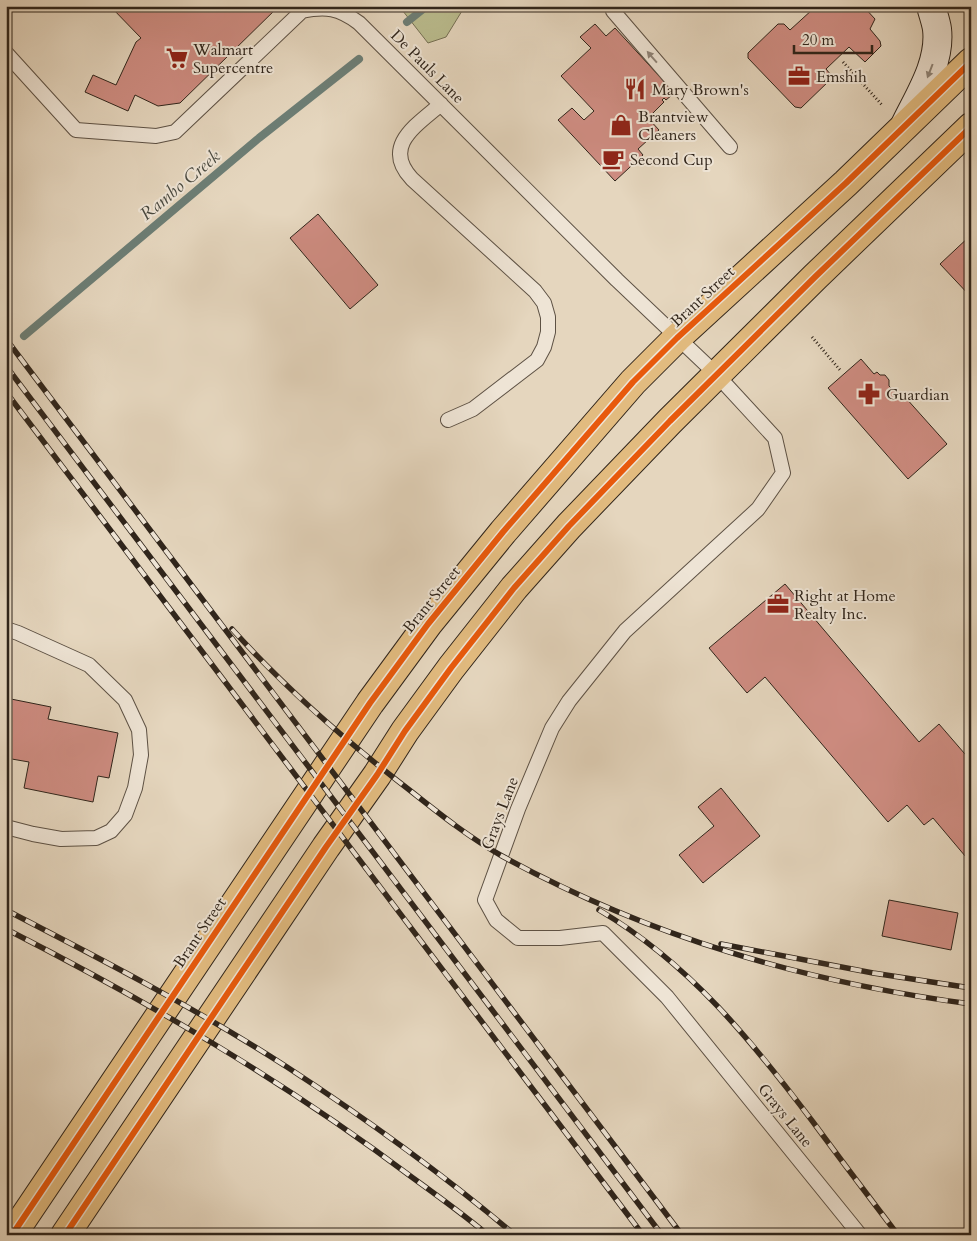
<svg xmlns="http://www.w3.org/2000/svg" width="977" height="1241" font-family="Cardo,serif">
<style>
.green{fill:#babc8e;stroke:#757054}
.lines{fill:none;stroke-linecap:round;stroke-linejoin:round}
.stream{stroke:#6d7e75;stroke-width:8}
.building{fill:#ce8c81;stroke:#30251b}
.lane-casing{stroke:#5d5144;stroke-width:16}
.secondary-casing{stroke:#30251b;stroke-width:30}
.primary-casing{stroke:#30251b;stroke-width:30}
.path{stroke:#30251b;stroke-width:3;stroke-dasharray:1 2.5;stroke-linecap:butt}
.lane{stroke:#eee4d5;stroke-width:14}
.secondary{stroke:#eee4d5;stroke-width:28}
.primary{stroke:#e2bb7f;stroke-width:28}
.rail-casing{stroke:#30251b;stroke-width:5.5}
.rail{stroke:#eee4d5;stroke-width:4;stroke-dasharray:11;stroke-linecap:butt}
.cycleway-casing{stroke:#eee4d5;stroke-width:9}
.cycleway{stroke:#e8590c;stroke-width:6}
.oneway{fill:#8f8478}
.labels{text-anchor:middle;stroke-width:4;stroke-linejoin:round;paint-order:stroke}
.poi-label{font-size:16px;fill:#30251b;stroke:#eee4d5;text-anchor:start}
.street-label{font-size:16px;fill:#30251b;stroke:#eee4d5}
.water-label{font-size:18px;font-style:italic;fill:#4a4a40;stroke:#eee4d5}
</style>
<rect width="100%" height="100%" fill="#e5d6be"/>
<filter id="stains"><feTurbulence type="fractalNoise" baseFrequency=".004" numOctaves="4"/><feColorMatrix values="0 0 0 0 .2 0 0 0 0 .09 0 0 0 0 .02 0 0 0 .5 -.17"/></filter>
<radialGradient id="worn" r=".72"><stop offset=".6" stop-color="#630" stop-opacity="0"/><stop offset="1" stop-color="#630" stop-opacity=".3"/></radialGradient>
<path class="green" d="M399 6H465L446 37 428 43Z"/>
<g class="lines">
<path class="stream" d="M407 22 427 6
M24 336 259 138 359 59"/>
</g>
<path class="building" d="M110 6H279L180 103 158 106 135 95 128 111 85 92 93 75 116 85 136 42 141 38Z
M811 6H863L875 19 870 29 880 41 881 46 865 62 849 47 826 69 831 75 830 80 801 108 795 107 748 58V53L778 24H784L790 30 813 9Z
M595 24 606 36 615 28 672 90 669 92 672 95 666 100 664 98 662 100 664 102 648 118 659 130 638 149 643 155 615 181 558 120 572 108 584 120 594 111 561 76 591 48 580 37Z
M318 214 378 285 350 309 290 238Z
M971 235V297L940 264Z
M861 359 874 374 877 372 880 375H885L889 380V386L900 397H905L947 444 908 479 828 388Z
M785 584 919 742 939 724 971 761V863L933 818 924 825 907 805 888 822 765 677 747 693 709 648Z
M6 698 51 707 48 719 118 733 109 778 98 776 93 802 24 788 29 762 6 758Z
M721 788 760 836 703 883 679 855 714 826 698 807Z
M889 900 958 913 951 950 882 936Z"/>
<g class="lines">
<g class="lane-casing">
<path id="lane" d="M613 11 730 147
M6 53 76 130 156 136 175 132 302 11C326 6 339 8 359 23L617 280 716 374 775 438 783 473 758 509 625 631 569 701 552 728 518 809 485 900 496 920 518 938H560L603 933 667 997 860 1235
M441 104C417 125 381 146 412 179L535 291 544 303 548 317V332L544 347 537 360 473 409 448 420
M6 629 18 633 89 665 125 700 139 730 141 755 135 788 125 815 111 831 96 838 61 839 33 834 6 827"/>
</g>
<g class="secondary-casing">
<path id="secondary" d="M905 125C919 96 941 63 937 29 936 22 933 14 931 6"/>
</g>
<g class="primary-casing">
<path id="primary" d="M12 1235 370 703 428 624 503 532 633 382 677 338 846 183 971 62
M65 1235 326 847 377 775 405 731 451 668 514 588 569 526 670 421 815 277 971 127"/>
</g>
<path class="path" d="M843 62 883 106
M812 337 840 370"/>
<use href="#lane" class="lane"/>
<use href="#secondary" class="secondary"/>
<use href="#primary" class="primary"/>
<g class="rail-casing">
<path id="rail" d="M6 339 682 1235
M6 366 662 1235
M6 392 643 1235
M232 629C287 690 347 742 412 792 441 815 470 838 502 856 650 937 804 982 971 1004
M6 910C101 959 197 1009 287 1067 365 1118 444 1175 515 1235
M599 910C689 963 751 1040 813 1122 841 1160 869 1197 898 1235
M6 929C149 1002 284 1081 413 1178 438 1196 464 1215 488 1235
M721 944 873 973 971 988"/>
</g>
<use href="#rail" class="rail"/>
<g class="cycleway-casing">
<path id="cycleway" d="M12 1235 370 703 428 624 503 532 633 382 677 338 846 183 971 62
M65 1235 326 847 377 775 405 731 451 668 514 588 569 526 670 421 815 277 971 127"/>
</g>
<use href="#cycleway" class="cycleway"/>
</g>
<defs><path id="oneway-solid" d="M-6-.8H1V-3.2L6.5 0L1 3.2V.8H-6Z" transform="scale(1.25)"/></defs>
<g class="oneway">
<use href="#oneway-solid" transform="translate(652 57) rotate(-131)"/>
<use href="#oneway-solid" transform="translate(930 71) rotate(111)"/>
</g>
<defs>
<g id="supermarket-bare" transform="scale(1.725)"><path d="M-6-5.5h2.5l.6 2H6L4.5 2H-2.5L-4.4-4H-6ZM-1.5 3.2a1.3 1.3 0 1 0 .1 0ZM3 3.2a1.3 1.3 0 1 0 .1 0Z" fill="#8f2418" stroke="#eee4d5" stroke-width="2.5" paint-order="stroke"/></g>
<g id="office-bare" transform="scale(1.725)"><path d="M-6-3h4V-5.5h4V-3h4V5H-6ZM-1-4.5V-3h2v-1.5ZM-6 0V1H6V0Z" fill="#8f2418" stroke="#eee4d5" stroke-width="2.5" paint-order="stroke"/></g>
<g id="restaurant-bare" transform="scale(1.725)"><path d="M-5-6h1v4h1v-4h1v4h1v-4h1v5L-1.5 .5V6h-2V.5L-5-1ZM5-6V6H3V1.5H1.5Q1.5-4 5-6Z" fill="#8f2418" stroke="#eee4d5" stroke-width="2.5" paint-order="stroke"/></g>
<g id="shop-bare" transform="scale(1.725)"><path d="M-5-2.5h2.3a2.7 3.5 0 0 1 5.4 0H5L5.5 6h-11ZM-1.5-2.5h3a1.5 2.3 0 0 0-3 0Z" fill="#8f2418" stroke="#eee4d5" stroke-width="2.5" paint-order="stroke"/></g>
<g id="cafe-bare" transform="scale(1.725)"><path d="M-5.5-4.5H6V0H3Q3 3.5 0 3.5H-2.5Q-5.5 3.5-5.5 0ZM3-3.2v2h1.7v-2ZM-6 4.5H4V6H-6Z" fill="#8f2418" stroke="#eee4d5" stroke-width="2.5" paint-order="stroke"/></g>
<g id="pharmacy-bare" transform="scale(1.725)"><path d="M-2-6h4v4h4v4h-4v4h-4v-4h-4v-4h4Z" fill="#8f2418" stroke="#eee4d5" stroke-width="2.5" paint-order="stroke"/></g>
</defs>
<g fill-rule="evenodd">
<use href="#supermarket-bare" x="177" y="58"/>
<use href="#office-bare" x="799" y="76"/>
<use href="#restaurant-bare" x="635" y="89"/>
<use href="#shop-bare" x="621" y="125"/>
<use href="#cafe-bare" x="613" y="159"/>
<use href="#pharmacy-bare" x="869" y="394"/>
<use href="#office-bare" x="778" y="604"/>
</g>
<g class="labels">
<g class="poi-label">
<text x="193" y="55">Walmart<tspan x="193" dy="18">Supercentre</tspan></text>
<text x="816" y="82">Emshih</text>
<text x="652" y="95">Mary Brown's</text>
<text x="638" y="122">Brantview<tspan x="638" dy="18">Cleaners</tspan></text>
<text x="630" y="165">Second Cup</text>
<text x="886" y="400">Guardian</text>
<text x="794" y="601">Right at Home<tspan x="794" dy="18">Realty Inc.</tspan></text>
</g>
<g class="street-label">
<text transform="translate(428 66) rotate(45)" y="6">De Pauls Lane</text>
<text transform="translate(702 296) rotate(-43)" y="6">Brant Street</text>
<text transform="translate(431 599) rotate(-51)" y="6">Brant Street</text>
<text transform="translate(499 813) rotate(-69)" y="6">Grays Lane</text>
<text transform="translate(199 932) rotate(-56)" y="6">Brant Street</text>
<text transform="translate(786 1115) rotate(51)" y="6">Grays Lane</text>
</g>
<g class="water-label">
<text transform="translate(180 185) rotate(-40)" y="6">Rambo Creek</text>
</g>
</g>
<rect width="977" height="1241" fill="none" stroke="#e5d6be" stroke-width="25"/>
<rect x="8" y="8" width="962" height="1226" fill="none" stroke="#30251b" stroke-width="2.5"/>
<rect x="12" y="12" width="952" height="1216" fill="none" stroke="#30251b"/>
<path d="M794 45v8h78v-8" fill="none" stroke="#30251b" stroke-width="2.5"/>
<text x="802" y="45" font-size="15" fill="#30251b" stroke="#eee4d5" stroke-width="4" paint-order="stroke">20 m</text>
<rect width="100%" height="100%" filter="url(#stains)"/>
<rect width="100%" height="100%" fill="url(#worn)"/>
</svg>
